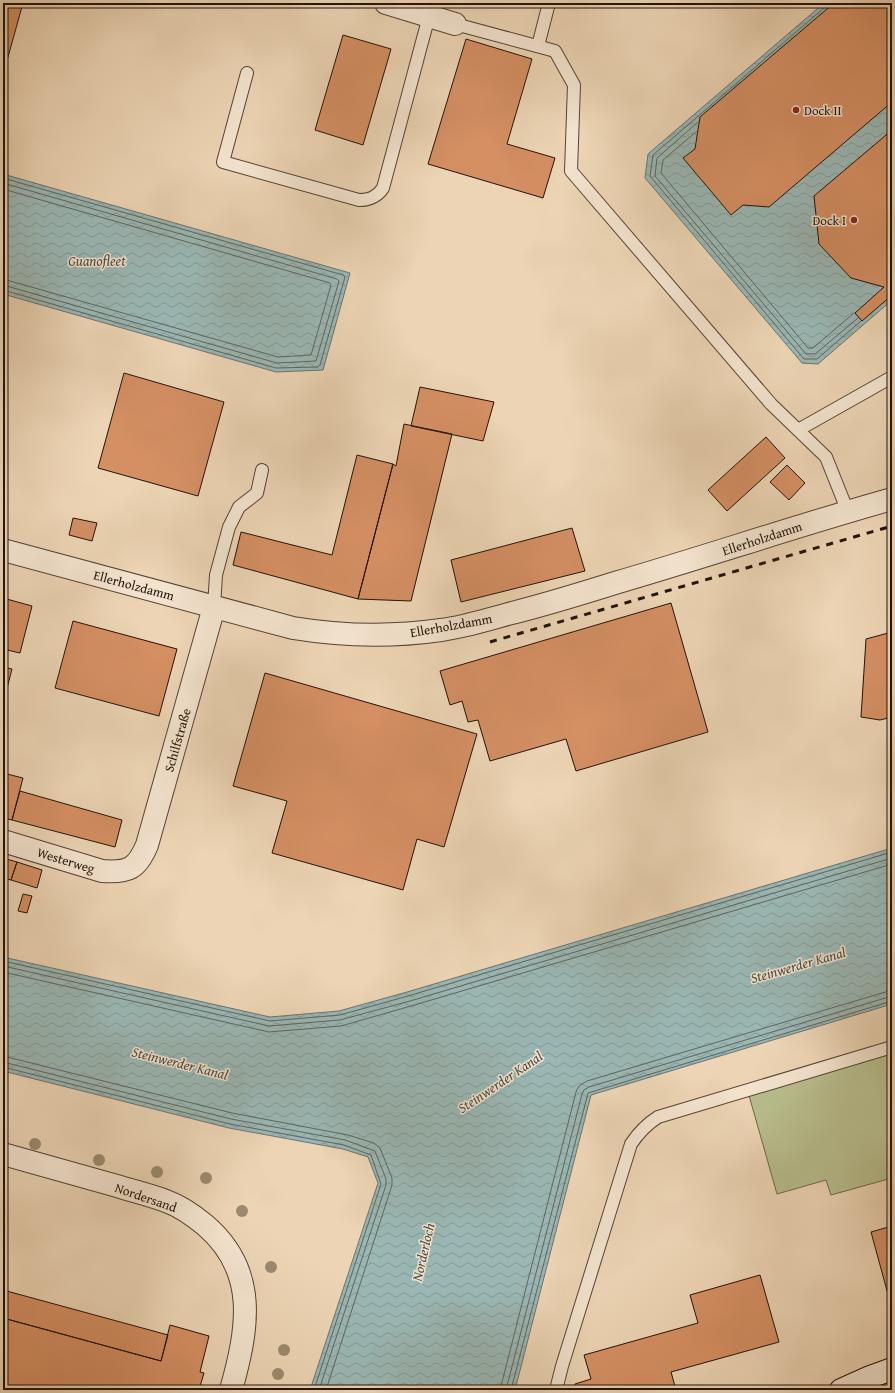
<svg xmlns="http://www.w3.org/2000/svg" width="895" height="1393" font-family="'Gentium Book Plus',serif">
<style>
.green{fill:#b8bd8d;stroke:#6c684b}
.water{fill:url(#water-waves);stroke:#6a7570}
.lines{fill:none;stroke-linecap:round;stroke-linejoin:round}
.shore{stroke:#5e655e;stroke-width:1}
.building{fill:#d48f63;stroke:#211309}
.lane-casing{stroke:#544334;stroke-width:14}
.street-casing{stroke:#544334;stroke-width:24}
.secondary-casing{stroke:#211309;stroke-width:24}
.lane{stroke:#f3e3ce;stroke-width:12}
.street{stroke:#f3e3ce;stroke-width:22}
.secondary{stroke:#f3e3ce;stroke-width:22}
.rail{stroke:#211309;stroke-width:3;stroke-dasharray:7 7;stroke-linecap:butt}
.tree{fill:#9a8a6f}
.poi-dot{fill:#8f2418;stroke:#f3e3ce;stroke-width:1.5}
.labels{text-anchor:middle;stroke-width:3;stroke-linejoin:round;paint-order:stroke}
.poi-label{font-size:13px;fill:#211309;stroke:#f3e3ce;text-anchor:start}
.street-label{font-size:13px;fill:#211309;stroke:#f3e3ce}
.water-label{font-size:14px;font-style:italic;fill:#4b4c45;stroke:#f3e3ce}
</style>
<defs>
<pattern id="water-waves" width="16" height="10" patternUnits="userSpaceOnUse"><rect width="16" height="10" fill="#9ab7b4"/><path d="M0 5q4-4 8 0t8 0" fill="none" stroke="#849c99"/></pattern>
</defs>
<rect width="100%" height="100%" fill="#ecd4b4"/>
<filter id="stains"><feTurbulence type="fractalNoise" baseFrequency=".005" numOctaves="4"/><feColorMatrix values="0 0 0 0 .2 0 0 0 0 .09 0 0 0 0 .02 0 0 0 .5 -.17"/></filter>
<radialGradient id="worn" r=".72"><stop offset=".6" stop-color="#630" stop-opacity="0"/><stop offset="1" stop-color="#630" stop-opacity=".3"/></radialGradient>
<path class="green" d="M892 1051V1178L831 1195 826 1180 777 1194 748 1092Z"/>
<path class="water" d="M824 3H892V300L818 364 802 363 645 178 648 154Z
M3 174 350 273 323 370 276 372 3 294Z
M892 848V1004L591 1095 515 1390H310L378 1183 368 1157 343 1149 229 1128 3 1071V957L270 1017 339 1011 407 992Z"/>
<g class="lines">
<path class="shore" d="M826 3 824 8 653 155 650 176 804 359H817L861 321
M698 122 657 158 655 176 806 354H815L858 318
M697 131 663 160 661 173 808 348H813L854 313
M3 178 343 275 345 277 320 365 318 367 276 368 3 290
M3 183 337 279 339 281 316 361 277 363 3 285
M3 189 330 283 331 285 311 355 278 357 3 279
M3 961 270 1021 340 1015 408 996 892 852
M3 966 269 1026 340 1020 410 1001 892 858
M3 972 269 1032 341 1026 411 1006 892 864
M3 1056 232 1113 348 1135 374 1143 380 1148 392 1178V1185L326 1390
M3 1062 231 1119 345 1140 375 1151 386 1179V1185L319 1390
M3 1067 230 1124 344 1145 371 1155 381 1184 314 1390
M500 1390 576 1092 579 1086 587 1081 892 990
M506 1390 582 1094 584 1090 589 1087 892 996
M511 1390 588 1093 892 1001"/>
</g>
<path class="building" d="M3 3H23L3 75Z
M834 3H892V102L769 207 743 205 731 215 683 158 695 149 700 117Z
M343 35 391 49 363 145 315 130Z
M466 39 532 59 507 144 555 158 543 198 428 164Z
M892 130V295L862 321 855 313 884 287 851 278 819 244 814 196Z
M124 373 224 402 198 496 98 468Z
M420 387 494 402 483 441 411 426Z
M404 424 452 434 411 601 358 599 393 464 396 466Z
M766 437 785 458 727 511 708 490Z
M357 455 393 464 358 599 233 565 241 532 332 555Z
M787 465 805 483 789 500 770 482Z
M73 518 97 523 92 541 69 535Z
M572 528 585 571 461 602 451 560Z
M3 598 32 606 20 653 3 649Z
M671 603 708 732 576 771 566 739 490 761 478 720 468 722 462 701 450 705 440 671Z
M73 621 177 649 159 716 55 688Z
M892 632V717L880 720 861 717 866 639Z
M3 667 12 669 3 704Z
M265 673 477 734 444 847 417 839 403 890 272 853 287 801 233 786Z
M3 773 23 778 12 820 3 818Z
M20 791 122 820 115 847 12 820Z
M3 858 17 862 11 880 3 878Z
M17 862 42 870 37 888 11 880Z
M23 894 32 896 27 913 18 911Z
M892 1226V1297L889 1298 871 1232Z
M760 1275 779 1342 671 1372 676 1390H577L575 1384 591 1379 584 1355 698 1323 690 1295Z
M3 1290 168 1335 161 1361 3 1318Z
M3 1318 161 1361 170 1325 209 1336 200 1372 204 1373 199 1390H3Z"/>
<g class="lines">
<g class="lane-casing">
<path id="lane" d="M455 24 555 51 574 85 571 171 771 404 826 457 848 512
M538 46 549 3
M247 73 223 162 359 200C370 200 377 197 383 188L429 16
M798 430 892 377
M214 607 216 575 229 527 239 507 257 493 262 470
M556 1390 562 1366 631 1144C639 1132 647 1124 658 1117L892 1047"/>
</g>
<g class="street-casing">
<path id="street" d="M386 3 455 24
M3 550 293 628C342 636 392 637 441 630 464 627 486 620 508 614 544 605 580 594 615 583 708 556 799 525 892 499
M3 841 102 871C128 873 137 869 147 845L214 607
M3 1154C41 1165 79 1175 117 1186 133 1191 150 1195 166 1201 180 1206 194 1216 205 1225 259 1271 248 1329 231 1390"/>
</g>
<g class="secondary-casing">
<path id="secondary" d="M841 1390 870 1377 892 1369"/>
</g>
<use href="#lane" class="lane"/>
<use href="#street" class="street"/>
<use href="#secondary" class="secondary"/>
<path class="rail" d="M490 642 892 526"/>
</g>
<g class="tree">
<circle cx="35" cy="1144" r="6"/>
<circle cx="99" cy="1160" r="6"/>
<circle cx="157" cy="1172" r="6"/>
<circle cx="206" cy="1178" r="6"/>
<circle cx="242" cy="1211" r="6"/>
<circle cx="271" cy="1267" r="6"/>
<circle cx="284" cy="1350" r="6"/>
<circle cx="278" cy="1374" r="6"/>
</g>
<g class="poi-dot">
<circle cx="796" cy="110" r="4"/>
<circle cx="854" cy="220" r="4"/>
</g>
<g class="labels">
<g class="poi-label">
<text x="804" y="115">Dock II</text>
<text x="846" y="225" text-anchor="end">Dock I</text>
</g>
<g class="street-label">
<text transform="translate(762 538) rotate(-18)" y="5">Ellerholzdamm</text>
<text transform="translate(134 585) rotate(15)" y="5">Ellerholzdamm</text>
<text transform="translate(451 625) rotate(-10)" y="5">Ellerholzdamm</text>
<text transform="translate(177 740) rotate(-74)" y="5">Schilfstraße</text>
<text transform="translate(66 860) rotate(17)" y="5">Westerweg</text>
<text transform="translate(146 1197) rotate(19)" y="5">Nordersand</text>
</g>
<g class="water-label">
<text x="97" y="266">Guanofleet</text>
<text transform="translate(798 965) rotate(-16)" y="5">Steinwerder Kanal</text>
<text transform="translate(180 1063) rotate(14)" y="5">Steinwerder Kanal</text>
<text transform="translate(500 1082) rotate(-34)" y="5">Steinwerder Kanal</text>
<text transform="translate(423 1252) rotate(-77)" y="5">Norderloch</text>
</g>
</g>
<rect width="895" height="1393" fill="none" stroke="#ecd4b4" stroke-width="16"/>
<rect x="4" y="4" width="887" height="1385" fill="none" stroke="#211309" stroke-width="2"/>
<rect x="8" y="8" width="879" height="1377" fill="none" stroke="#211309"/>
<rect width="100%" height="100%" filter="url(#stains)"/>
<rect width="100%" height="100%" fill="url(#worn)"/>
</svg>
